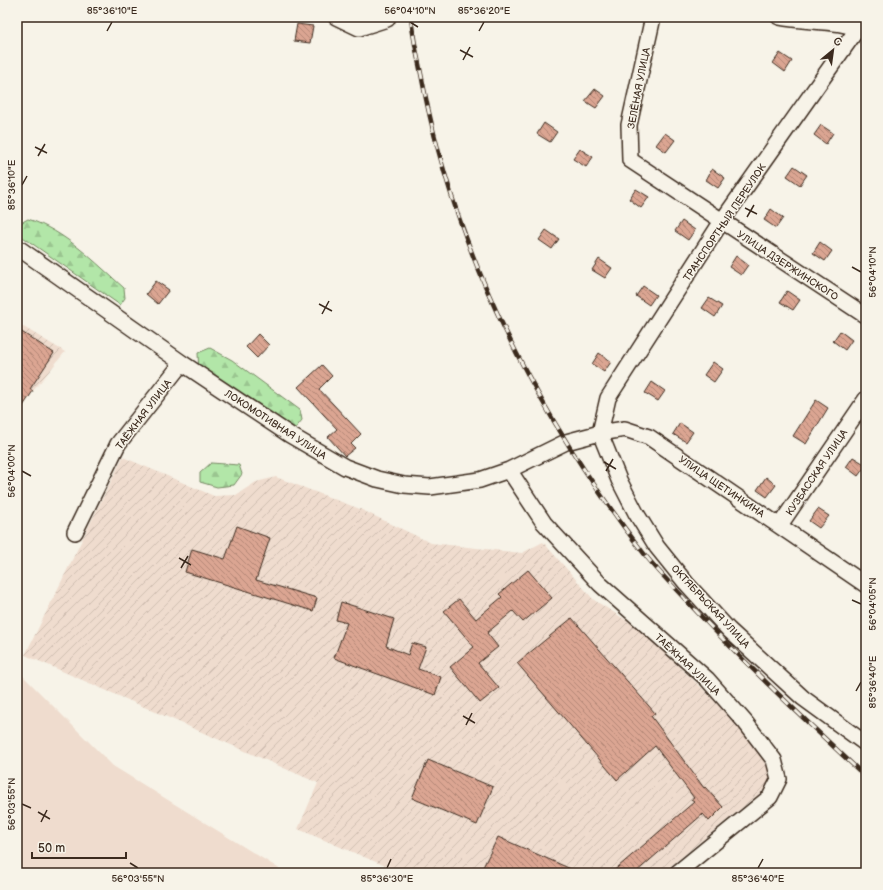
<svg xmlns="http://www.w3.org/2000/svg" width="883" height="890" font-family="'Balsamiq Sans',sans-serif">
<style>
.built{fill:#efdcce}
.industrial{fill:url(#industrial-furrows)}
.forest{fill:url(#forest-firs);stroke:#768863}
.building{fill:url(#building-back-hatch);stroke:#3b2a1e}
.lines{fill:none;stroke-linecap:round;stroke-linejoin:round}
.minor-casing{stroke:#3b2a1e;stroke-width:18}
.minor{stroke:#f7f3e8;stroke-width:15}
.rail-casing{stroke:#3b2a1e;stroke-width:4.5}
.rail{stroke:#f7f3e8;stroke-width:3;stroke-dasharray:9;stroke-linecap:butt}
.ticks{fill:none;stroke:#3b2a1e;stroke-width:1.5}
.labels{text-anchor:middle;stroke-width:3;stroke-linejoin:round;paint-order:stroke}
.street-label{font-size:10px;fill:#3b2a1e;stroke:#f7f3e8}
.neatline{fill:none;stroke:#3b2a1e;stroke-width:1.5}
.ticks-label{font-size:10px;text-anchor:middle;fill:#3b2a1e}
</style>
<defs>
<pattern id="industrial-furrows" width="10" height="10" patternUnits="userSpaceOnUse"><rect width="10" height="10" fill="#efdcce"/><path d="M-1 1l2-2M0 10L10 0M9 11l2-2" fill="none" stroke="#cebdb0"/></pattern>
<pattern id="forest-firs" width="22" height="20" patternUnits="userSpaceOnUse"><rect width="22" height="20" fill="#b2e6a8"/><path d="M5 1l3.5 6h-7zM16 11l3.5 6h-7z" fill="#9ac590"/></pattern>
<pattern id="building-back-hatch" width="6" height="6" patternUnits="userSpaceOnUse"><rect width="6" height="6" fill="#dba592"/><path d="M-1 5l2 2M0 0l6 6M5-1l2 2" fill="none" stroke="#b38777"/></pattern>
</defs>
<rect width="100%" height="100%" fill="#f7f3e8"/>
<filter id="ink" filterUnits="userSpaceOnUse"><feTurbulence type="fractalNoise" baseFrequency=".025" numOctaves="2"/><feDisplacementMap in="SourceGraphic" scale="8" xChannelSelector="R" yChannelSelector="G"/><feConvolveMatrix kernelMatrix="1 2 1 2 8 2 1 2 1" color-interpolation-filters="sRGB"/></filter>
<g filter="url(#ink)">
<path class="built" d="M17 670 113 766 286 873H17Z"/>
<path class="industrial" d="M17 323 65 352 33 391 17 415Z
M123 457 214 496 236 495 256 482 276 477 360 509 431 543 522 553 543 542 594 600 637 627 706 692 744 734 772 773 770 785 662 873H402L298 829 318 783 25 655Z"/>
<path class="forest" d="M28 219C65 231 95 262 124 288L125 298 120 305 17 233V225Z
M210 348 232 360 300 410 302 420 290 435 199 374 198 353Z
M211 463 239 465 242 474 234 485 217 487 200 482V473Z"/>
<path class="building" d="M297 24 313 26 310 43 294 41Z
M780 53 792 61 785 72 773 63Z
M595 89 605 96 596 108 585 101Z
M544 123 557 132 550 142 537 134Z
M821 125 833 133 826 144 814 135Z
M665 133 675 140 666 152 656 145Z
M580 149 593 157 586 167 573 159Z
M794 166 807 175 800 185 787 176Z
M712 169 725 178 718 188 706 180Z
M636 189 649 197 641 208 629 199Z
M771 209 783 218 776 228 764 220Z
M682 221 695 230 688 240 675 231Z
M546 230 559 239 552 249 539 240Z
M820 242 832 251 825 261 813 253Z
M736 256 748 265 741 275 729 267Z
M599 259 612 268 605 278 592 270Z
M156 281 169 290 158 304 146 294Z
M643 286 656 295 649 305 636 296Z
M787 291 800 300 793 310 780 302Z
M709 298 722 306 715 317 702 308Z
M17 329 54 353 30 389 33 391 17 415Z
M840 331 852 340 845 350 833 341Z
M258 334 269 345 257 358 246 347Z
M599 353 611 362 604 372 592 364Z
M713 362 723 369 714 382 704 375Z
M322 365 332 376 319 389 361 434 351 444 355 448 345 456 328 437 337 429 298 387Z
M652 382 665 391 658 401 645 393Z
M816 400 828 408 806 444 793 436Z
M680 423 693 432 686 442 673 434Z
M853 457 866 465 858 476 846 467Z
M766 477 776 485 767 497 757 490Z
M818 509 829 516 819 528 809 521Z
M237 526 270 538 256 580 317 598 313 611 185 572 192 549 225 559Z
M528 570 552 598 523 622 513 611 487 633 498 647 478 663 499 688 480 703 450 667 474 647 444 611 459 599 476 619 502 597 499 594Z
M341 602 394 619 386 646 408 655 412 643 426 647 418 669 441 677 435 695 334 658 347 623 336 620Z
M572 618 655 713 651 716 704 788 705 787 723 807 709 821 703 814 635 873H611L694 802 691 800 694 798 655 746 617 780 517 663Z
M428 760 493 787 477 825 412 798Z
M498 837 580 873H480Z"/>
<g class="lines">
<g class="minor-casing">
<path id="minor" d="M336 17 359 28 387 19V17
M653 17 629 125 630 160 866 316
M779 17C810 23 836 19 866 31
M858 17V28L722 221 608 398 600 433 619 480 636 513 657 547 686 583 729 630 803 698 866 744
M17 247 182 363 290 435 345 467 377 479 404 485 430 487 480 480 509 470 566 442 600 433 625 429 649 437 866 585
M509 470 544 523 600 584 707 679 745 722 774 760 779 779 770 797 677 873
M780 525 866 399
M75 532 118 444 182 363"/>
</g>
<use href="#minor" class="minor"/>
<g class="rail-casing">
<path id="rail" d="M411 17C413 40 419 62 423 84 456 255 536 413 642 551 654 567 670 583 684 598 742 661 804 719 866 777"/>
</g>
<use href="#rail" class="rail"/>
</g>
</g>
<path class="ticks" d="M410 22 418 27M107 31 112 22M479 31 484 22M460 50 473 57M463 60 470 47M35 147 47 153M38 156 45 144M22 185 27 176M745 208 757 214M747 217 754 205M852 267 861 272M319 304 332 311M322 314 329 301M604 462 616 469M22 471 31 476M606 471 613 459M179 558 191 565M181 568 188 556M852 600 861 604M856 691 861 682M463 716 475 723M466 725 472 713M22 804 31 808M38 812 50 819M41 822 47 810M130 863 138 868M387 868 391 859M758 868 763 859"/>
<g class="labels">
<g class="street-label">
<text transform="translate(638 88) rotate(-79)" y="4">ЗЕЛЁНАЯ УЛИЦА</text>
<text transform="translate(724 222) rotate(-56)" y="4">ТРАНСПОРТНЫЙ ПЕРЕУЛОК</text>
<text transform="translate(788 265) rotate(33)" y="4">УЛИЦА ДЗЕРЖИНСКОГО</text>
<text transform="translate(143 414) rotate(-53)" y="4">ТАЁЖНАЯ УЛИЦА</text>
<text transform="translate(276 424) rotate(33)" y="4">ЛОКОМОТИВНАЯ УЛИЦА</text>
<text transform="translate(816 472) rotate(-56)" y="4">КУЗБАССКАЯ УЛИЦА</text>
<text transform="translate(722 486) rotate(34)" y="4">УЛИЦА ЩЕТИНКИНА</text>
<text transform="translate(711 606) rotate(47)" y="4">ОКТЯБРЬСКАЯ УЛИЦА</text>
<text transform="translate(688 664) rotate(43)" y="4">ТАЁЖНАЯ УЛИЦА</text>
</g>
</g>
<rect width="883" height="890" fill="none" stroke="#f7f3e8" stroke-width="44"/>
<g transform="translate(833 50) rotate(29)" stroke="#f7f3e8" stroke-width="3" paint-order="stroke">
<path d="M0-3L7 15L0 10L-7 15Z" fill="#3b2a1e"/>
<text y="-6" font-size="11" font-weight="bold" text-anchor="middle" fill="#3b2a1e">С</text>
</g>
<path d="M32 852v6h94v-6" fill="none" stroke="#3b2a1e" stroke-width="2"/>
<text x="38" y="852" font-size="12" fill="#3b2a1e" stroke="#f7f3e8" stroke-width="3" paint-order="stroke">50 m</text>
<rect x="22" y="22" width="839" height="846" class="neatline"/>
<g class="ticks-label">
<text x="112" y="14">85°36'10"E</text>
<text x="410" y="14">56°04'10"N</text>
<text x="484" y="14">85°36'20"E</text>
<text transform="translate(11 185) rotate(-90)" y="4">85°36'10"E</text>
<text transform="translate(872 272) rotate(-90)" y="4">56°04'10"N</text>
<text transform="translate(11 471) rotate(-90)" y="4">56°04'00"N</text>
<text transform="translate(872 604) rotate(-90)" y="4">56°04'05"N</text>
<text transform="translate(872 682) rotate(-90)" y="4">85°36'40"E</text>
<text transform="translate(11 804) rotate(-90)" y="4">56°03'55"N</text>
<text x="138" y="882">56°03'55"N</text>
<text x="387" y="882">85°36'30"E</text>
<text x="758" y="882">85°36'40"E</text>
</g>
</svg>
